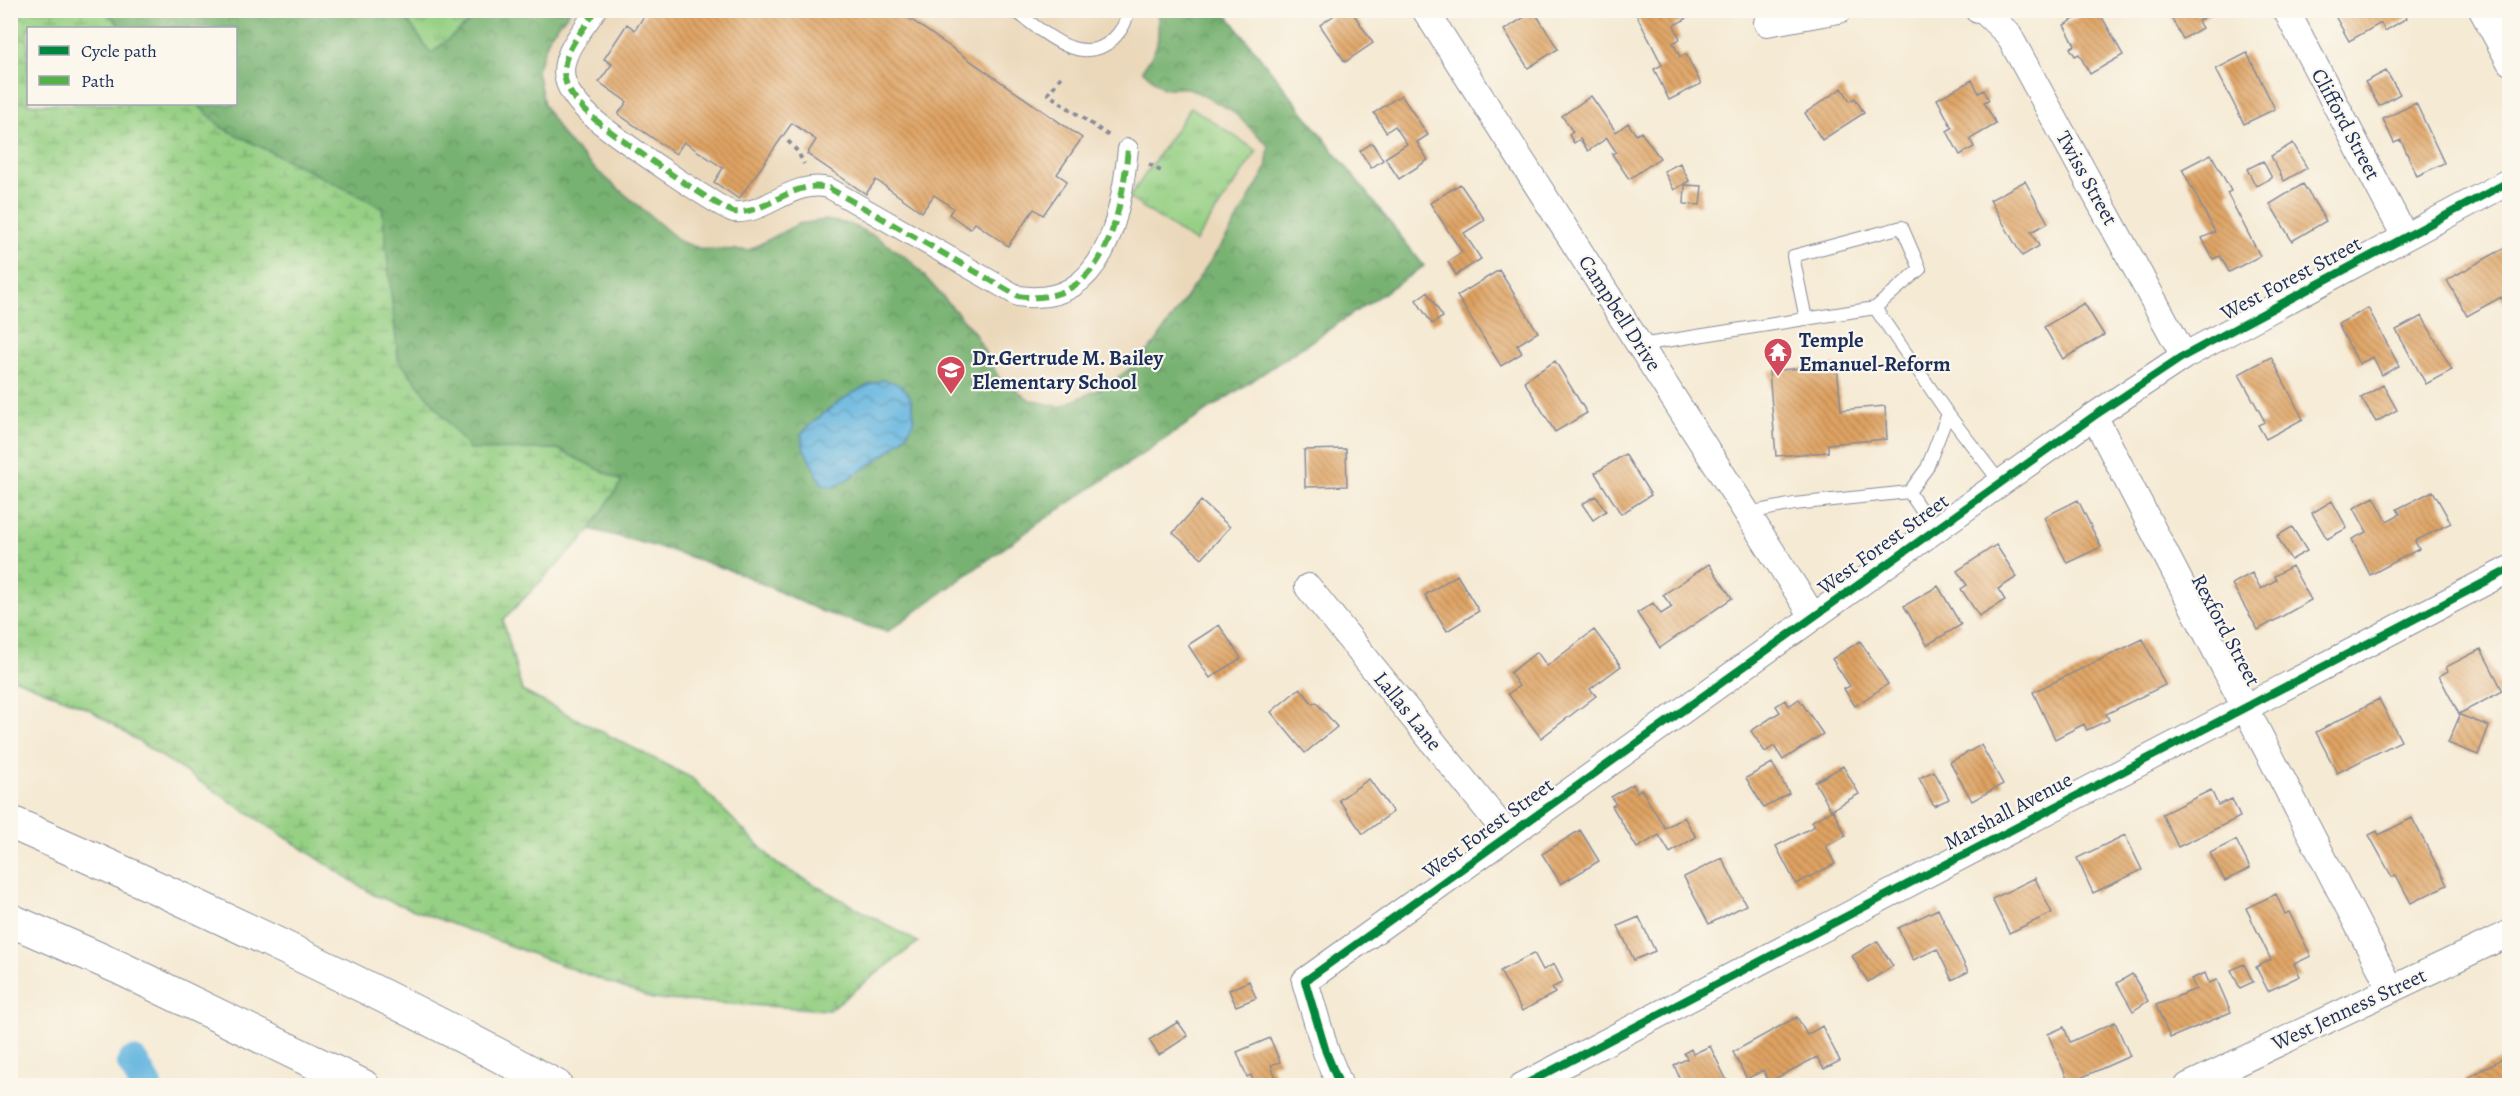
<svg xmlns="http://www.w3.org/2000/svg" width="2520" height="1096" font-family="Alegreya,serif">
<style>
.built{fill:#ebd8ba}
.forest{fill:url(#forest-crowns);stroke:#4a7068;stroke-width:1.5;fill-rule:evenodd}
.wetland{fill:url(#wetland-marsh);stroke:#588071;stroke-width:1.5}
.park{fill:url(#park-tufts);stroke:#588071;stroke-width:1.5}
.water{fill:url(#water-waves);stroke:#40729e;stroke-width:1.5}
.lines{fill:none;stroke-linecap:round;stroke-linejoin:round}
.canal{stroke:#64b5df;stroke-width:32}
.building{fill:url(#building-back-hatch)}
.service-casing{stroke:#888c99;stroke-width:14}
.pedestrian-casing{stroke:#888c99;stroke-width:22}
.minor-casing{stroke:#888c99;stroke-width:28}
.motorway-casing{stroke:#888c99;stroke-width:35}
.path{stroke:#888c99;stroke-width:4;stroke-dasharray:4.5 4.5;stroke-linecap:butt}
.service{stroke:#fff;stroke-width:12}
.pedestrian{stroke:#fff;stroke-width:20}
.minor{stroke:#fff;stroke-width:26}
.motorway{stroke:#fff;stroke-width:33}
.quiet{stroke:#55b248;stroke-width:6;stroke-dasharray:12 6;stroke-linecap:butt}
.cycleway-casing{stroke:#fbf7ec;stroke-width:11}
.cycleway{stroke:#00873e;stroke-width:8}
.labels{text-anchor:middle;stroke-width:4.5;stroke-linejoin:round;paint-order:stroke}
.street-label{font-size:21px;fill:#1b2f5e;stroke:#fbf7ec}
.poi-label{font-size:21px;font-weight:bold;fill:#1b2f5e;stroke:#fbf7ec;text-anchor:start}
</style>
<defs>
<pattern id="forest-crowns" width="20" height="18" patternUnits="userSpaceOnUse" patternTransform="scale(1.5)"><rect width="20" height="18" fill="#78b272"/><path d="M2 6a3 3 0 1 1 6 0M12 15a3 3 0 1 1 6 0" fill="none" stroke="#629161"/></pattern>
<pattern id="wetland-marsh" width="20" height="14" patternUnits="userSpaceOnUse" patternTransform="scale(1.5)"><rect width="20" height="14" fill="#96d084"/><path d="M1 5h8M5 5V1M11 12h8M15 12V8" fill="none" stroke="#7aa96f"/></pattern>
<pattern id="park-tufts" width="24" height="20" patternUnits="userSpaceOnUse" patternTransform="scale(1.5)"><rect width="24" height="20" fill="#96d084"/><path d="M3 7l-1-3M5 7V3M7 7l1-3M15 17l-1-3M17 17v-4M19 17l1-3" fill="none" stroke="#7aa96f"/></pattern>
<pattern id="water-waves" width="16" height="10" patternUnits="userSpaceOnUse" patternTransform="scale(1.5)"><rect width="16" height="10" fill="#64b5df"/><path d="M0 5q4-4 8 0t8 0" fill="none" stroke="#5294b8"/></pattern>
<pattern id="building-back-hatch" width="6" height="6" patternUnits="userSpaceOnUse" patternTransform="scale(1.5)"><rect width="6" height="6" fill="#dfa362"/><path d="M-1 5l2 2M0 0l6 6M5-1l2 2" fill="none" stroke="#b48554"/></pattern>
</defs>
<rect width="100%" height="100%" fill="#fbf7ec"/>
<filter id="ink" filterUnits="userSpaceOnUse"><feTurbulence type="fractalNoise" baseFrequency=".0167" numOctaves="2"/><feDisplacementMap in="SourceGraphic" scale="12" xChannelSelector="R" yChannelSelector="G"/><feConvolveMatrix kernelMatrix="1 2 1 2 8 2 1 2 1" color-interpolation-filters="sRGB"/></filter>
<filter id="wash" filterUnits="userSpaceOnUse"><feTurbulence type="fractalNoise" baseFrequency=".008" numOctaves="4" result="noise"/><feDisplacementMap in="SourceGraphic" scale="24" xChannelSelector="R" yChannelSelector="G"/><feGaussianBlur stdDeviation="1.35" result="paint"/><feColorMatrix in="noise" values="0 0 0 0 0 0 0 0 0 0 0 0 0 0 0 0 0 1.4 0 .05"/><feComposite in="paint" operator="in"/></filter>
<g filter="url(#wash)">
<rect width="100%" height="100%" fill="#f5ead4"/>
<path class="built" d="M483 11H1224L1424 266 1039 523 887 632 823 612Z"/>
<path class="forest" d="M105 11H401L431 53 483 11H570L550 35 537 70 544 105 562 135 594 168 681 242 702 249 749 250 798 224 825 220 849 224 875 236 911 261 974 332 999 378 1030 400 1060 407 1104 387 1132 367 1155 343 1228 235 1266 169 1269 146 1231 110 1189 88H1163L1142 70C1160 48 1159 38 1158 11H1224L1424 266 1039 523 887 632 823 612 741 574 669 550 590 529 622 481 557 449 470 451 398 359 382 207 222 128 197 104H236V28H122ZM883 380 909 431 852 477 801 434C823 412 853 389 883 380Z"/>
<path class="wetland" d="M10 11H105L122 28H28V104H197L222 128 382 207 398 359 470 450 557 449 622 481 587 534 503 620 522 691 692 778 777 864 918 942 829 1010 653 999 374 895 89 709 11 677Z"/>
<path class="park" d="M401 11H483L431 53Z
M1191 107 1257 151 1195 242 1129 198Z"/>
<path class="water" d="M883 380C896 382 908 387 911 400 914 411 916 421 909 431 896 450 855 475 834 487L822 484 804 449 801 434C823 412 853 389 883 380Z"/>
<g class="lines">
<path class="canal" d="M133 1063 146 1086"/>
</g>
<g id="blocks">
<path class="building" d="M648 10H897L1082 138 1057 174 1067 181 1043 215 1034 209 1008 246 975 223 970 229 949 214 953 208 934 195 922 212 876 180 866 194 807 154 816 140 792 123 739 199 714 182 723 168 684 142 676 154 618 114 627 102 599 82 612 64 604 59 627 24 635 30Z
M1342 10H1351L1373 43 1345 62 1320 25Z
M1634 10H1681L1686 19 1674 25 1680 39 1673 43 1680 57 1686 54 1701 84 1669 100 1654 69 1662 65Z
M2090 10H2098L2123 55 2090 74 2079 54 2075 56 2070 48 2075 45 2064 25Z
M2167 10H2217L2198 21 2202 28 2183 39Z
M2341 10H2403L2407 18 2385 31 2381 23 2349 41 2334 14Z
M1534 11 1558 49 1528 68 1504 30Z
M2247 53 2275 109 2244 124 2216 69Z
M2386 71 2400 94 2379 106 2365 82Z
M1972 80 1979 93 1984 90 1989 100 1984 102 1996 124 1970 139 1974 147 1960 155 1947 131 1952 128 1937 99Z
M1842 88 1850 101 1855 98 1864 113 1822 140 1805 113Z
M1401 95 1428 135 1417 142 1428 160 1399 179 1385 158 1407 144 1395 126 1386 132 1374 113Z
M1591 96 1616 132 1628 123 1636 135 1641 132 1660 158 1629 179 1612 154 1616 152 1607 138 1588 151 1580 139 1574 143 1569 135 1573 132 1562 116Z
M2416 103 2444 163 2417 176 2401 140 2394 143 2383 119Z
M1372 143 1383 160 1371 168 1360 151Z
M2293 143 2307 168 2284 181 2271 156Z
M2211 154 2231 191 2227 193 2260 256 2229 272 2220 256 2213 259 2202 238 2215 232 2182 169Z
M2263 161 2272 178 2256 186 2247 169Z
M1680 163 1689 181 1674 190 1664 171Z
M2025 181 2048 223 2031 232 2039 246 2022 256 1990 200Z
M1460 184 1485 220 1464 233 1481 259 1456 275 1448 262 1462 252 1430 203Z
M2303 184 2326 221 2292 241 2270 204Z
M1685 185 1702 186 1700 205 1684 204Z
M2510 245V312L2501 297 2467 316 2447 280Z
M1499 270 1538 332 1517 345 1522 353 1501 366 1457 296Z
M1427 292 1443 317 1432 324 1416 300Z
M2084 303 2104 335 2063 359 2044 327Z
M2368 308 2399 366 2382 375 2373 357 2359 364 2338 324Z
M2422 316 2452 370 2426 384 2396 330Z
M2271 357 2303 419 2266 439 2258 425 2265 422 2239 374Z
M1555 361 1587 413 1555 432 1524 381Z
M1837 365 1841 410 1885 406 1887 439 1828 444V452L1776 456 1769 371Z
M2383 385 2397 410 2376 422 2361 398Z
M1346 449 1347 486 1305 487 1304 450Z
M1625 454 1651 495 1621 514 1595 473Z
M2433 491 2451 523 2415 541 2419 549 2370 575 2352 539 2367 532 2354 508 2374 497 2387 521 2400 514 2397 509Z
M1596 496 1606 511 1593 520 1582 504Z
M2078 500 2101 547 2067 563 2044 517Z
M1201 501 1230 527 1202 558 1173 533Z
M2332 501 2347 528 2327 539 2312 513Z
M2292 527 2307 551 2291 560 2277 536Z
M1996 545 2017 577 1998 589 2005 600 1979 616 1961 589 1967 585 1957 571Z
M1709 564 1732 598 1660 648 1637 613 1653 603 1661 614 1672 607 1663 595Z
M2292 566 2311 600 2258 630 2232 584 2252 573 2261 589 2276 580 2274 576Z
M1457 575 1479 611 1447 631 1425 595Z
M1938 586 1961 625 1927 645 1904 606Z
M1219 625 1241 658 1210 678 1188 645Z
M1594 630 1621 666 1590 689 1596 696 1541 738 1508 694 1519 686 1510 673 1537 652 1547 666Z
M2143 639 2165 685 2106 714 2109 720 2087 730 2084 724 2055 739 2033 692Z
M1860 641 1888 684 1855 706 1844 689 1850 686 1832 659Z
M2481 649 2503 691 2459 714 2439 676 2448 671 2446 667Z
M1300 688 1313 704 1316 702 1337 727 1305 753 1271 712Z
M1799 699 1823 734 1783 760 1774 746 1765 752 1751 731 1780 712 1776 706 1785 700 1789 706Z
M2379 699 2401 741 2337 773 2316 732Z
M2460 715 2489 726 2478 755 2448 743Z
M1981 745 2003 784 1972 801 1950 762Z
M1772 763 1789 793 1764 808 1746 778Z
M1843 766 1859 794 1831 810 1815 782Z
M1934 771 1949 799 1934 806 1919 778Z
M1369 779 1393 812 1363 834 1339 800Z
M1633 784 1637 792 1641 789 1665 828 1684 817 1696 837 1670 853 1659 835 1637 848 1612 806 1616 804 1611 797Z
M2211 790 2218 805 2232 799 2240 817 2178 847 2162 814Z
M1833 810 1846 836 1826 846 1835 864 1796 884 1776 846 1815 826 1812 821Z
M2412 818 2447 885 2411 903 2396 875 2392 877 2369 835 2377 831 2379 835Z
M1580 830 1599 861 1561 884 1542 854Z
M2125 835 2142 870 2093 893 2077 858Z
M2236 840 2250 868 2225 881 2210 853Z
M1722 858 1746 905 1709 924 1684 877Z
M2035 878 2052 913 2009 933 1992 899Z
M2276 894 2285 914 2289 912 2311 956 2294 964 2300 976 2268 991 2256 967 2271 960 2246 908Z
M1938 909 1968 972 1952 980 1937 949 1913 960 1898 928Z
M1639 917 1655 951 1634 960 1618 926Z
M1877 941 1893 966 1868 982 1852 956Z
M1534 953 1543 970 1554 964 1563 982 1552 988 1555 993 1522 1011 1500 971Z
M2244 964 2253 982 2240 988 2231 970Z
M2205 973 2209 983 2217 980 2231 1012 2170 1038 2156 1005 2196 989 2191 979Z
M2132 974 2148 1001 2133 1011 2117 983Z
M1249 981 1256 998 1236 1006 1229 990Z
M1797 1017 1807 1035 1822 1026 1840 1061 1824 1069 1817 1057 1769 1082 1763 1070 1747 1079 1733 1052Z
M1178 1022 1188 1036 1159 1055 1149 1040Z
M2115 1022 2130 1056 2069 1083 2048 1034 2064 1027 2070 1042Z
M1270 1038 1280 1062 1271 1065 1279 1086H1256L1251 1075 1247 1077 1237 1052Z
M1710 1046 1727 1081 1718 1086H1683L1674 1065 1687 1059 1684 1053 1691 1049 1693 1054Z
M2510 1054V1086H2467L2464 1080Z"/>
</g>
</g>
<g filter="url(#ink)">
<use href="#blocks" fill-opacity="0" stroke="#888c99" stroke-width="1.5"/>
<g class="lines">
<g class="service-casing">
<path id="service" d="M1014 10C1040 29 1081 70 1113 39 1121 31 1128 22 1127 10
M1806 319 1793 256 1902 227 1920 269 1875 308
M1640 345 1875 308 1948 414 2000 482
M1909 492 1927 468 1948 414
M1748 513 1794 504 1909 492 1934 529"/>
</g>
<g class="pedestrian-casing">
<path id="pedestrian" d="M596 10C584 30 559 54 565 79 568 93 580 106 591 116 605 130 721 210 734 212 767 215 791 179 829 188L1018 296C1105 309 1121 215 1128 149"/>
</g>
<g class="minor-casing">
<path id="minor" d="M1425 10 1813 616
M1978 10 1984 11 2008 34 2184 356
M2286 10 2405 237
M2482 10 2510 62
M1767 23 1839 10
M2094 416 2391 989
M1308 587 1508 835
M1340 1086 1326 1052 1305 981 2094 416 2184 356 2510 181
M1522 1086 2510 569
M2188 1086 2510 933"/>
</g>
<g class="motorway-casing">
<path id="motorway" d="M10 822C195 903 378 989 556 1086
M10 920 120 968 363 1086"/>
</g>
<path class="path" d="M1061 77 1048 94 1109 136
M788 141 798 152 804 164
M1149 164 1164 173"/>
<use href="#service" class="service"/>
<use href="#pedestrian" class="pedestrian"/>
<use href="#minor" class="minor"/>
<use href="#motorway" class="motorway"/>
<path class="quiet" d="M596 10C584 30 559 54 565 79 568 93 580 106 591 116 605 130 721 210 734 212 767 215 791 179 829 188L1018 296C1105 309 1121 215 1128 149"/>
<g class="cycleway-casing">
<path id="cycleway" d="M1340 1086 1326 1052 1305 981 2094 416 2184 356 2510 181
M1522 1086 2510 569"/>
</g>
<use href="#cycleway" class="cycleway"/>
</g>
</g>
<defs>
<g id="temple-pin" transform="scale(1.5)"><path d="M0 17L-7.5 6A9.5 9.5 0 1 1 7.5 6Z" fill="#d1495b" stroke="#fbf7ec"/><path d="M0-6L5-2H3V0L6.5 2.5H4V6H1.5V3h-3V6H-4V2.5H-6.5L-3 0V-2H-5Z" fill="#fff"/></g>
<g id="school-pin" transform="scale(1.5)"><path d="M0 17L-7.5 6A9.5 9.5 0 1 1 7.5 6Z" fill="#d1495b" stroke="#fbf7ec"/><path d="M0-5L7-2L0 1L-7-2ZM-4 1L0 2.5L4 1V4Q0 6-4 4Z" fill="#fff"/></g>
</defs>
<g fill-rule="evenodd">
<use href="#temple-pin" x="1778" y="352"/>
<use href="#school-pin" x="951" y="370"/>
</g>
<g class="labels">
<g class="street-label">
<text transform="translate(2346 124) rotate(62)" y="7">Clifford Street</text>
<text transform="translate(2087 178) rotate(61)" y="7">Twiss Street</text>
<text transform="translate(2291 278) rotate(-28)" y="7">West Forest Street</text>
<text transform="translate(1620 313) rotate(57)" y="7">Campbell Drive</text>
<text transform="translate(1883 544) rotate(-36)" y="7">West Forest Street</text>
<text transform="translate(2226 630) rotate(62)" y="7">Rexford Street</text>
<text transform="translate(1408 711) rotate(51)" y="7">Lallas Lane</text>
<text transform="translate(2008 811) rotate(-28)" y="7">Marshall Avenue</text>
<text transform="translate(1488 828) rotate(-36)" y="7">West Forest Street</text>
<text transform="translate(2349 1009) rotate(-25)" y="7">West Jenness Street</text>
</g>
<g class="poi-label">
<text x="1799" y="347">Temple<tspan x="1799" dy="24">Emanuel-Reform</tspan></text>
<text x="972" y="365">Dr.Gertrude M. Bailey<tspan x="972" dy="24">Elementary School</tspan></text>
</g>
</g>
<rect width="2520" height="1096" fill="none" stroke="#fbf7ec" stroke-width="36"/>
<rect x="27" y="27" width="210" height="78" fill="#fbf7ec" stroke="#a1a7b3" stroke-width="1.5"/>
<rect x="39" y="46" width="30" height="9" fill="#00873e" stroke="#a1a7b3" stroke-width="1.5"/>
<text x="81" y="57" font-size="18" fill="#1b2f5e">Cycle path</text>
<rect x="39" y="76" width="30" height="9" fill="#55b248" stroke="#a1a7b3" stroke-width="1.5"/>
<text x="81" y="87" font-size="18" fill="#1b2f5e">Path</text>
</svg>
